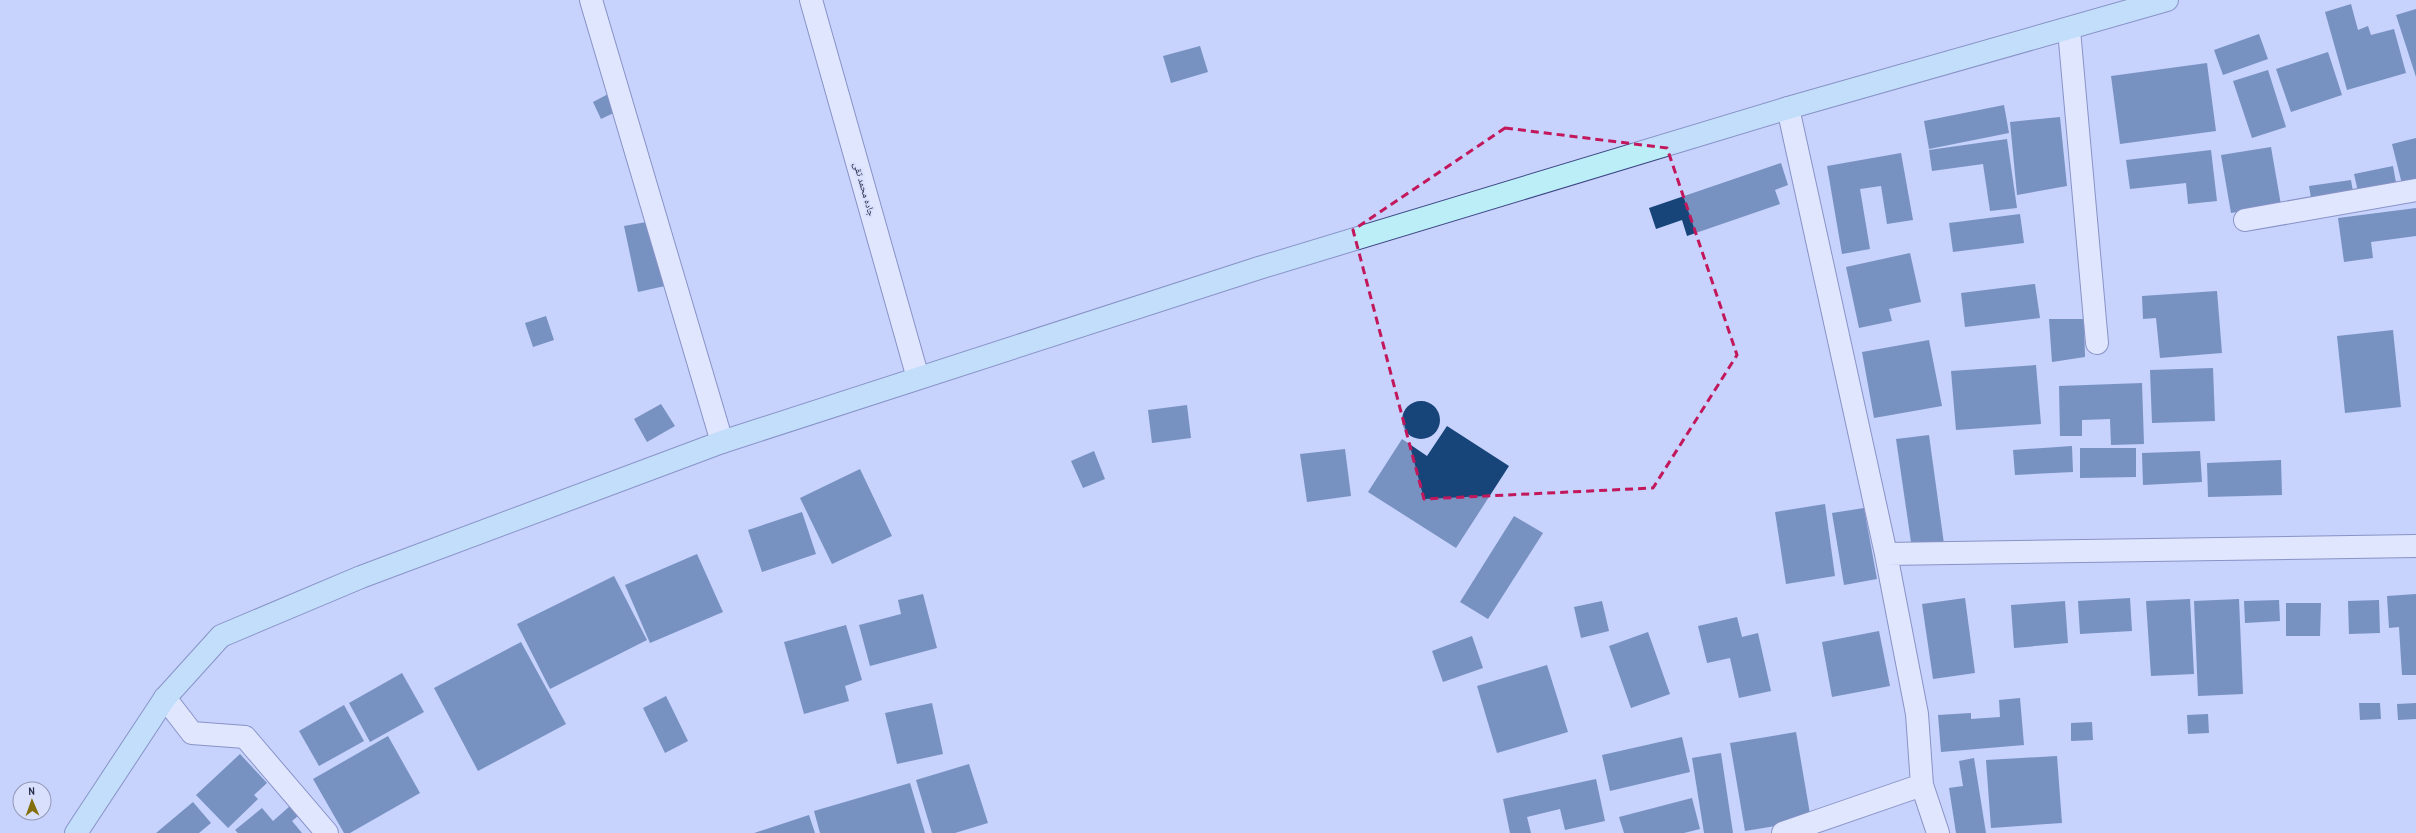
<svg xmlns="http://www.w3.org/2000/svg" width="2416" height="833" font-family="'Archivo Narrow','Noto Naskh Arabic',sans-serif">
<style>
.building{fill:#174479}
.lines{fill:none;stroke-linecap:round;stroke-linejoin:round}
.street-casing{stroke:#3d4784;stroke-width:24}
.secondary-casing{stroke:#3d4784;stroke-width:24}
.street{stroke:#fff;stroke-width:22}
.secondary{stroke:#bceef8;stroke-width:22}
.marked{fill:none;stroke:#c2185b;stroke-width:3;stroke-dasharray:8 5;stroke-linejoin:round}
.labels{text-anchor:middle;stroke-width:4;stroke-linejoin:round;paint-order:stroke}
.street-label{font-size:10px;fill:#2a2f4b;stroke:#d8e0fd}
</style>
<rect width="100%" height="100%" fill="#c7d2fd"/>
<path class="building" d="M2351 4 2358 30 2368 26 2371 35 2394 29 2406 73 2347 90 2325 12Z
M2416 9V77L2396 15Z
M2259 34 2268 59 2223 75 2214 50Z
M1200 46 1208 72 1171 83 1163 56Z
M2328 52 2342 95 2291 112 2276 69Z
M2207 63 2216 131 2120 144 2111 76Z
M2268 70 2286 127 2252 138 2233 81Z
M612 92 620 110 601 119 593 102Z
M2004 105 2009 133 1929 149 1924 121Z
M2060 117 2067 186 2017 195 2010 122Z
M2416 138V181L2402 184 2392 144Z
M2007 139 2017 208 1990 211 1983 164 1932 171 1929 150Z
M2271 147 2281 205 2231 213 2221 155Z
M2211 150 2217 201 2188 204 2186 183 2130 189 2126 160Z
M1901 153 1913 220 1887 224 1881 186 1860 189 1870 249 1842 254 1827 166Z
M1781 163 1788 185 1775 190 1780 204 1687 236 1682 220 1656 229 1649 208Z
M2393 166 2397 188 2359 196 2354 174Z
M2351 180 2354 198 2312 204 2309 186Z
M2416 208V236L2371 242 2373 258 2344 262 2338 218Z
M2020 214 2024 243 1953 252 1949 223Z
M652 221 665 286 638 292 624 226Z
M1910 253 1921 302 1889 309 1892 321 1859 328 1846 267Z
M2035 284 2040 318 1965 327 1961 293Z
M2217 291 2222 353 2160 358 2156 318 2143 319 2142 296Z
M546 316 554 340 533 347 525 323Z
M2049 319H2084L2085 357 2052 362Z
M2393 330 2401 407 2345 413 2337 336Z
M1929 340 1942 406 1874 418 1862 352Z
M2036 365 2041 424 1956 430 1951 371Z
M2213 368 2215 421 2152 423 2150 370Z
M2142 383 2144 444 2111 445 2110 419 2082 420V436H2060L2059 386Z
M1402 420a19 19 0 1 1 38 0a19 19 0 1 1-38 0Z
M661 404 675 426 647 442 634 419Z
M1187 405 1191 438 1152 443 1148 410Z
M1447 426 1509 466 1456 548 1368 492 1402 439 1427 456Z
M1929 435 1944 544 1912 549 1896 439Z
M2072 446 2073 472 2015 475 2013 450Z
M2080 448H2136V477L2080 478Z
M1345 449 1351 496 1307 502 1300 454Z
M1094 451 1105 479 1083 488 1071 461Z
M2200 451 2202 482 2143 485 2142 453Z
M2281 460 2282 495 2208 497 2207 463Z
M860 469 892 536 832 564 800 498Z
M1825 504 1835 576 1786 584 1775 512Z
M1864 508 1877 579 1844 585 1832 513Z
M802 512 816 554 762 572 748 530Z
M1514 516 1543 533 1488 619 1460 602Z
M697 554 723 612 650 643 625 585Z
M614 576 647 640 550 689 517 624Z
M923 594 937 648 870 666 859 625 901 614 898 600Z
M2416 594V675H2402L2399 627 2389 628 2387 596Z
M1965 598 1975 673 1933 679 1922 604Z
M2130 598 2132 631 2080 634 2078 601Z
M2190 599 2194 674 2151 676 2146 601Z
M2239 599 2243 694 2198 696 2194 601Z
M2279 600 2280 621 2245 623 2244 601Z
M2379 600 2380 633 2349 634 2348 601Z
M1602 601 1609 631 1581 638 1574 607Z
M2065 601 2068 643 2014 648 2011 605Z
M2286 603H2321L2320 636H2286Z
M1737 617 1742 637 1758 633 1771 691 1739 698 1730 658 1707 663 1698 626Z
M846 625 862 680 845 686 849 701 804 714 784 642Z
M1879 631 1890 686 1832 697 1822 642Z
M1648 632 1670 694 1631 708 1609 646Z
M1472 636 1483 668 1443 682 1432 651Z
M521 642 566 724 478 771 434 688Z
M1547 665 1568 732 1497 753 1477 686Z
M402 673 424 712 370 742 349 703Z
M666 696 688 741 665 753 643 708Z
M2020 698 2024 745 1941 752 1938 715 1971 713V719L2000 717 1999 700Z
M932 703 943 754 897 764 885 713Z
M2359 703H2380L2381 719 2360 720Z
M2416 703V719L2398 720 2397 704Z
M344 705 364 741 319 766 299 731Z
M2208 714 2209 733 2188 734 2187 715Z
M2092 722 2093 740 2071 741V723Z
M1796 732 1811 820 1745 831 1730 743Z
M388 736 420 793 350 833H344L313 779Z
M1682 737 1690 772 1610 791 1602 755Z
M1721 753 1733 833H1704L1692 758Z
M240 754 267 783 254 795 258 799 228 828 196 795Z
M2057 756 2062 823 1991 828 1986 760Z
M1974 758 1986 833H1956L1949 788 1963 786 1959 761Z
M969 764 988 823 955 833H932L916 780Z
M1596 779 1605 821 1565 830 1560 809 1527 817 1531 833H1510L1503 799Z
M910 783 925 833H820L814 811Z
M1692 798 1700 829 1684 833H1624L1619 817Z
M193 802 211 823 199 833H156Z
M290 806 298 816 292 821 302 833H238L235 830 262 808 273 821Z
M809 815 815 833H754Z"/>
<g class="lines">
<g class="street-casing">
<path id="street" d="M591 0 722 442
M811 0 918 378
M2069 30 2097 343
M1788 108 1886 554 1917 714 1922 785 1938 833
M2245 220 2416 190
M1886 554 2416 546
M165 698 192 733 245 737 327 833
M1783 833 1922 785"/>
</g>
<g class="secondary-casing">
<path id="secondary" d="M76 833 165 698 221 636 361 577 722 442 1259 268 1788 108 2167 0"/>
</g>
<use href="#street" class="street"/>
<use href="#secondary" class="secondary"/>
</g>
<path d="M0 0H2416V833H0ZM1505 128 1667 148 1737 355 1653 488 1424 499 1353 230Z" fill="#c7d2fd" fill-opacity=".55" fill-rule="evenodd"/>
<path class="marked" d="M1505 128 1667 148 1737 355 1653 488 1424 499 1353 230Z"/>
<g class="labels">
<g class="street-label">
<text transform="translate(865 189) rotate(74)" y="4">جاده محمد تقی</text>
</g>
</g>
<g transform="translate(32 801) rotate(358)"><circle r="19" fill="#d8e0fd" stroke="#9299b6"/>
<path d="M0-3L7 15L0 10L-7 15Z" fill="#846e0c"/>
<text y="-6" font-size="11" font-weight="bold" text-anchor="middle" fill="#2a2f4b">N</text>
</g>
</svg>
